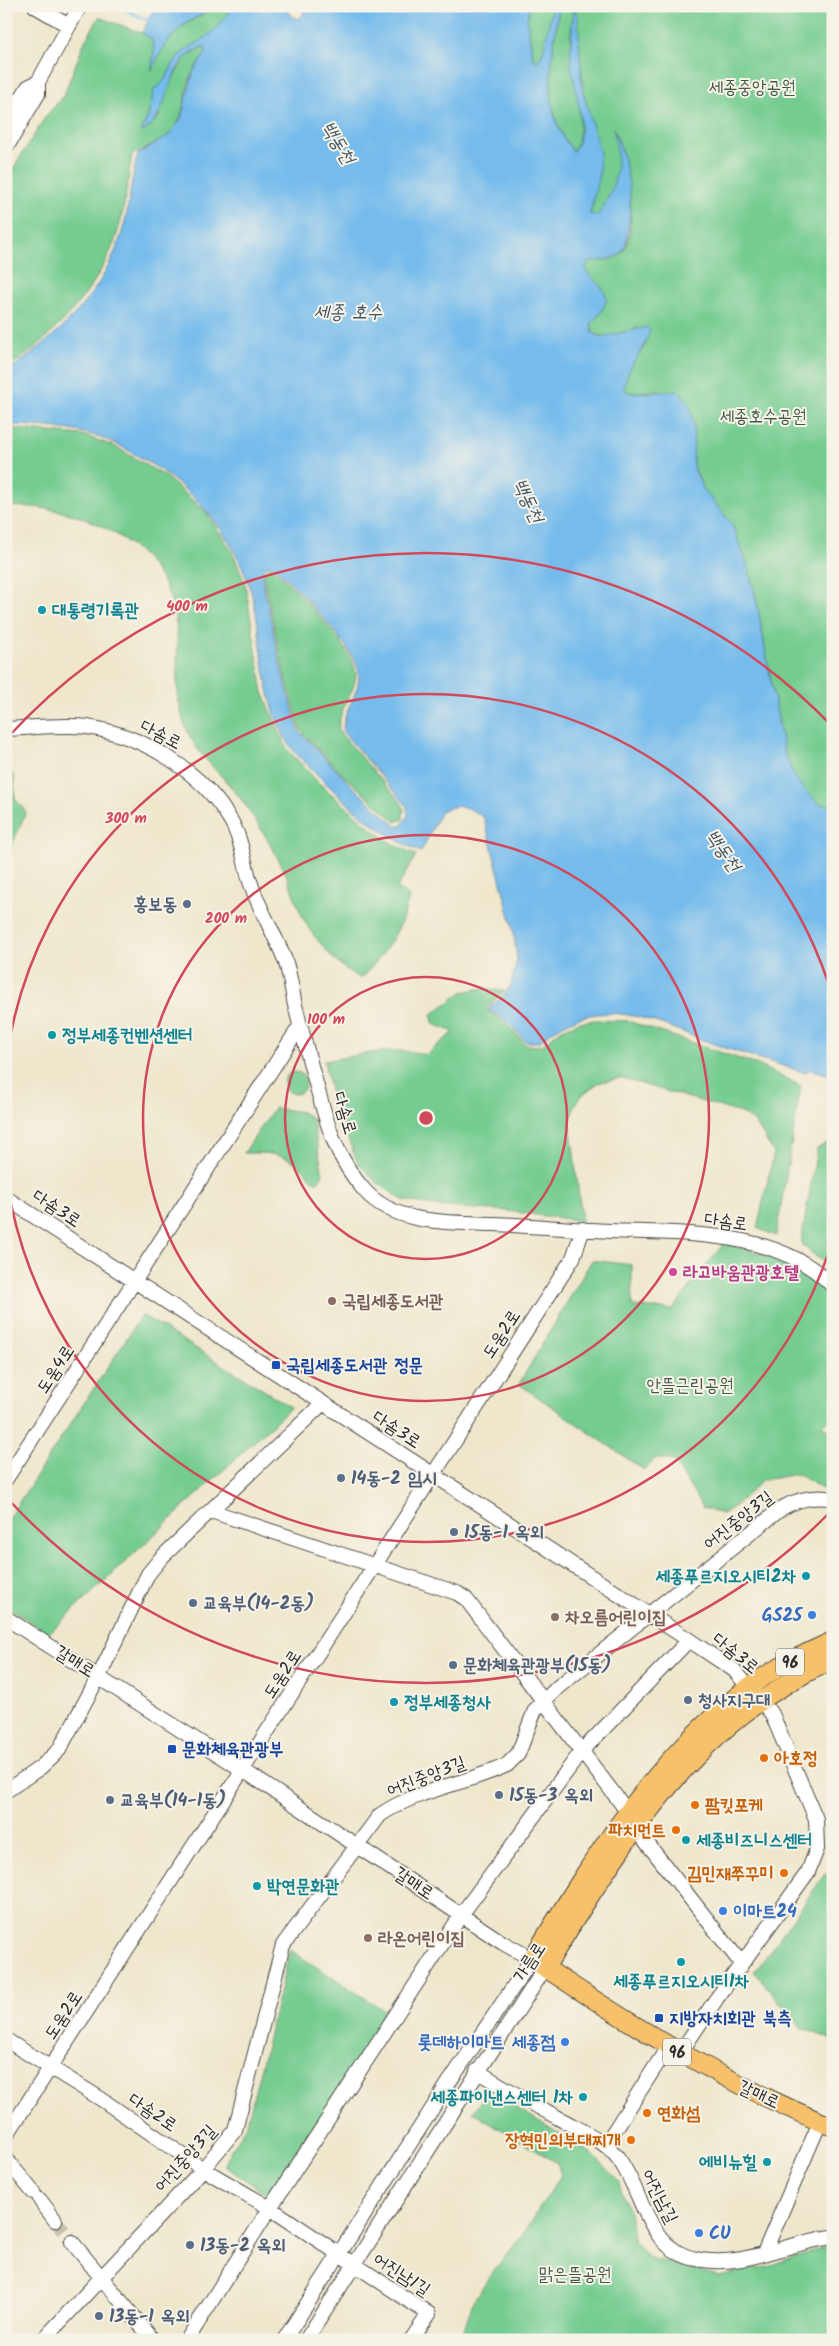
<svg xmlns="http://www.w3.org/2000/svg" width="839" height="2346" font-family="Kalam,'Poor Story',sans-serif">
<style>
.green{fill:#75cc90;stroke:#507c5e}
.water{fill:#75bbec;stroke:#50738c;fill-rule:evenodd}
.lines{fill:none;stroke-linecap:round;stroke-linejoin:round}
.stream{stroke:#75bbec;stroke-width:3}
.minor-tunnel{stroke:#c8c1ac;stroke-width:14;stroke-dasharray:14 7;stroke-linecap:butt}
.minor-casing{stroke:#484743;stroke-width:16}
.major-casing{stroke:#484743;stroke-width:20}
.minor{stroke:#fff;stroke-width:14}
.major{stroke:#f6c16b;stroke-width:18}
.ring{fill:none;stroke:#d1495b;stroke-width:2.5}
.culture-dot{fill:#0f9aa8;stroke:#f7f3e8;stroke-width:2}
.service-dot{fill:#5c6f8a;stroke:#f7f3e8;stroke-width:2}
.hotel-dot{fill:#d1479c;stroke:#f7f3e8;stroke-width:2}
.education-dot{fill:#8d6e63;stroke:#f7f3e8;stroke-width:2}
.transit-dot{fill:#1a4fb4;stroke:#f7f3e8;stroke-width:2}
.shop-dot{fill:#3f7fe0;stroke:#f7f3e8;stroke-width:2}
.food-dot{fill:#e8710a;stroke:#f7f3e8;stroke-width:2}
.labels{text-anchor:middle;stroke-width:4;stroke-linejoin:round;paint-order:stroke}
.shield{fill:#f7f3e8;stroke:#686764;stroke-width:1}
.shield-label{font-size:16px;font-weight:bold;fill:#2b2b2b}
.park-label{font-size:18px;fill:#415b49;stroke:#f7f3e8}
.culture-label{font-size:18px;font-weight:bold;fill:#0d838f;stroke:#f7f3e8;text-anchor:start}
.street-label{font-size:18px;fill:#2b2b2b;stroke:#f7f3e8}
.service-label{font-size:18px;font-weight:bold;fill:#4e5e75;stroke:#f7f3e8;text-anchor:start}
.hotel-label{font-size:18px;font-weight:bold;fill:#b23c85;stroke:#f7f3e8;text-anchor:start}
.education-label{font-size:18px;font-weight:bold;fill:#785e54;stroke:#f7f3e8;text-anchor:start}
.transit-label{font-size:18px;font-weight:bold;fill:#164399;stroke:#f7f3e8;text-anchor:start}
.shop-label{font-size:18px;font-weight:bold;fill:#366cbe;stroke:#f7f3e8;text-anchor:end}
.food-label{font-size:18px;font-weight:bold;fill:#c56008;stroke:#f7f3e8;text-anchor:start}
.water-label{font-size:19px;font-style:italic;fill:#415665;stroke:#f7f3e8}
.centre{fill:#d1495b;stroke:#f7f3e8;stroke-width:2.5}
.ring-label{font-size:15px;text-anchor:middle;font-weight:bold;fill:#d1495b;stroke:#f7f3e8;stroke-width:4;stroke-linejoin:round;paint-order:stroke}
</style>
<rect width="100%" height="100%" fill="#f7f3e8"/>
<filter id="ink" filterUnits="userSpaceOnUse"><feTurbulence type="fractalNoise" baseFrequency=".02" numOctaves="2"/><feDisplacementMap in="SourceGraphic" scale="10" xChannelSelector="R" yChannelSelector="G"/><feConvolveMatrix kernelMatrix="1 2 1 2 8 2 1 2 1" color-interpolation-filters="sRGB"/></filter>
<filter id="wash" filterUnits="userSpaceOnUse"><feTurbulence type="fractalNoise" baseFrequency=".0096" numOctaves="4" result="noise"/><feDisplacementMap in="SourceGraphic" scale="20" xChannelSelector="R" yChannelSelector="G"/><feGaussianBlur stdDeviation="1.12" result="paint"/><feColorMatrix in="noise" values="0 0 0 0 0 0 0 0 0 0 0 0 0 0 0 0 0 1.4 0 .05"/><feComposite in="paint" operator="in"/></filter>
<g filter="url(#wash)">
<rect width="100%" height="100%" fill="#efe7cc"/>
<path class="green" d="M213 6H231C226 18 217 29 206 37 196 45 185 48 177 58 169 69 167 83 154 89L149 113 141 132 158 118 169 84 186 57 205 46 206 53C202 59 196 66 193 72 183 93 186 117 170 135 160 145 144 148 132 155 128 177 126 199 121 220 111 262 87 296 57 327 42 342 25 358 6 367V180L46 116 63 97 84 43 99 17 142 33 152 39 154 50 152 69C161 47 173 31 194 19 201 15 207 13 213 6Z
M529 6H553C551 25 548 47 537 62L533 58 527 21Z
M559 6H833V806L819 804 803 788 794 776 784 752 756 598 747 564 732 524 704 490 693 465 692 449 661 390 630 393 624 389C625 371 636 358 646 344L637 328C622 333 607 341 593 333L591 324 601 312 585 270 588 261C598 260 614 261 622 253 640 232 626 155 615 132 616 140 618 148 619 156 620 177 609 199 598 216L590 214 594 198 586 109 574 10C572 22 570 36 571 49 572 74 589 132 573 151 538 106 553 59 559 6Z
M6 428 83 435 116 447 165 476 206 512 232 551 245 583 263 692 287 749 320 784 373 830 391 843 416 855 397 888 409 896C403 928 384 956 361 978 343 971 328 953 316 938 299 919 295 893 284 870 272 845 250 809 232 788 215 768 196 753 186 728 170 686 182 656 175 616 161 541 76 502 6 507Z
M270 567C289 580 357 652 356 674 355 695 336 711 339 732L399 800 404 808 403 819 396 822 343 775 301 731 284 673 264 579 265 571Z
M6 766 14 776 15 799 26 812 6 859Z
M484 988 504 991 486 1009 507 1024 526 1045 541 1046 562 1029 580 1022 596 1020 628 1021 758 1065 801 1086 776 1236 757 1228 774 1153 755 1122 741 1113 621 1078 598 1083 583 1094 574 1107 570 1122 582 1221 508 1211 434 1206 403 1200 376 1182 357 1162 331 1094 324 1061C356 1056 394 1045 426 1055L454 1032 434 1024 431 1015 462 992Z
M284 1083a11 11 0 1 1 22 0a11 11 0 1 1-22 0Z
M274 1108 302 1112 312 1118 323 1174 318 1182C310 1180 307 1172 301 1167 284 1152 265 1153 244 1153Z
M833 1139V1270L802 1245V1236L817 1149Z
M724 1243 773 1257 825 1278 833 1288V1418L821 1425 833 1432V1492L824 1490 798 1474 762 1480 736 1505 722 1514 703 1508 674 1461 656 1458 644 1470 519 1384 592 1260 632 1265V1306L672 1310Z
M142 1315 291 1407 48 1634 6 1606V1522Z
M825 1874 833 1876V2040L800 2027 755 1972Z
M290 1950 390 2014 276 2191 266 2193 224 2166C225 2156 241 2136 247 2123Z
M489 2091 591 2153 618 2181 629 2212 634 2242 647 2257 718 2276 772 2265 833 2244V2332L821 2340H461L473 2301 489 2277 521 2237 561 2175 557 2163 473 2112Z"/>
<path class="water" d="M171 6 194 8 213 6C207 13 201 15 193 19 171 32 161 49 152 71L154 50 152 39 142 33 154 8 164 11Z
M231 6H284L292 16 298 19 304 14 301 6H322L328 11 330 6H529L527 21 533 58 537 62 542 55 553 6H559C553 56 538 109 573 151 590 132 573 87 571 63 570 45 572 27 574 8L578 18 582 88 600 152 599 175 590 214 598 215C618 186 621 162 613 128 627 161 634 195 628 231 627 238 626 248 621 253 614 261 598 260 588 262L585 270 603 289 607 299 601 312 591 324 593 333 601 337 647 327 650 331C644 352 626 366 624 389L630 393 679 391 689 403 694 426 693 466 704 490 732 524 747 564 756 598 784 752 794 776 803 788 819 804 833 806V1076L809 1069 806 1073C778 1064 750 1056 722 1047 656 1024 602 987 539 1042H526L509 1023 488 1009 502 997 511 985 517 960 513 928 484 818C468 806 460 803 441 811L421 852C378 834 343 801 311 768 304 761 295 754 290 746 263 702 264 656 255 608 242 543 199 492 143 459 125 448 106 438 85 433 60 427 32 425 6 425V372C60 335 107 291 124 225 130 202 131 177 138 154L169 135 181 119 193 72 206 53 205 46C160 61 175 114 141 133L149 113 154 89C167 83 169 69 177 58 185 48 196 45 206 37 217 29 226 18 231 6ZM271 565C290 579 359 652 359 674 360 694 342 711 343 732L407 806 408 816 401 826H396L355 789 299 731 282 672 262 578 264 568Z"/>
<g class="lines">
<path class="stream" d="M118 6 151 22"/>
</g>
</g>
<g filter="url(#ink)">
<g class="lines">
<path class="minor-tunnel" d="M55 2220 72 2242"/>
<g class="minor-casing">
<path id="minor" d="M35 6 69 26
M6 124 28 87 38 82
M6 148 38 94V82L80 6
M6 729C33 728 60 724 87 727 143 735 202 771 231 821 243 841 244 866 252 887 261 912 275 935 285 960 290 974 292 990 295 1005 300 1025 306 1046 311 1066 325 1113 331 1153 365 1191 397 1226 451 1222 495 1224 533 1226 571 1229 610 1231 683 1234 777 1229 833 1286
M6 1198 689 1640 734 1670 772 1714 816 1819 817 1849 808 1872 717 1998 680 2053
M6 1479 300 1026
M211 1511 457 1593 466 1599 627 1811
M6 1618 243 1770 503 1943 532 1959 448 2084 284 2340
M6 1791 41 1767 59 1750 99 1676 148 1574 162 1557 323 1403
M636 1829 741 1963
M6 2040 101 2099 203 2169 270 2208 429 2314 411 2340
M477 2071C505 2089 534 2104 562 2120 582 2131 604 2140 618 2158 644 2193 646 2249 696 2259 743 2269 787 2242 833 2237
M6 2136 573 1258 583 1229
M605 2145 668 2047
M6 2159 33 2192
M40 2200 55 2220
M72 2242 153 2340
M764 2253 820 2122
M43 2340 203 2169 235 2130 283 1945 380 1815C418 1789 466 1784 507 1765L518 1754 535 1710 558 1687 782 1508C798 1499 814 1495 833 1499
M187 2340 270 2208 461 1915 581 1752 689 1640
M306 2340 545 1968"/>
</g>
<g class="major-casing">
<path id="major" d="M833 1641C804 1654 774 1668 749 1687 654 1758 593 1859 532 1959 629 2024 724 2083 833 2127
M545 1968C621 1845 695 1720 833 1660"/>
</g>
<use href="#minor" class="minor"/>
<use href="#major" class="major"/>
</g>
</g>
<g class="ring">
<circle cx="426" cy="1118" r="141"/>
<circle cx="426" cy="1118" r="283"/>
<path d="M833 1238A424 424 0 0 1 7 1181M7 1055A424 424 0 0 1 833 998"/>
<path d="M832 1510A565 565 0 0 1 9 1500M9 736A565 565 0 0 1 832 726"/>
</g>
<g class="culture-dot">
<circle cx="42" cy="610" r="5"/>
<circle cx="52" cy="1035" r="5"/>
<circle cx="806" cy="1576" r="5"/>
<circle cx="394" cy="1702" r="5"/>
<circle cx="686" cy="1840" r="5"/>
<circle cx="257" cy="1886" r="5"/>
<circle cx="681" cy="1962" r="5"/>
<circle cx="583" cy="2097" r="5"/>
<circle cx="767" cy="2162" r="5"/>
</g>
<g class="service-dot">
<circle cx="187" cy="904" r="5"/>
<circle cx="341" cy="1478" r="5"/>
<circle cx="454" cy="1532" r="5"/>
<circle cx="193" cy="1603" r="5"/>
<circle cx="453" cy="1665" r="5"/>
<circle cx="688" cy="1700" r="5"/>
<circle cx="499" cy="1795" r="5"/>
<circle cx="110" cy="1800" r="5"/>
<circle cx="190" cy="2245" r="5"/>
<circle cx="99" cy="2316" r="5"/>
</g>
<circle class="hotel-dot" cx="673" cy="1272" r="5"/>
<g class="education-dot">
<circle cx="332" cy="1301" r="5"/>
<circle cx="555" cy="1617" r="5"/>
<circle cx="368" cy="1938" r="5"/>
</g>
<g class="transit-dot">
<rect x="271" y="1360" width="10" height="10" rx="2.5"/>
<rect x="167" y="1744" width="10" height="10" rx="2.5"/>
<rect x="654" y="2013" width="10" height="10" rx="2.5"/>
</g>
<g class="shop-dot">
<circle cx="812" cy="1615" r="5"/>
<circle cx="723" cy="1911" r="5"/>
<circle cx="565" cy="2042" r="5"/>
<circle cx="699" cy="2233" r="5"/>
</g>
<g class="food-dot">
<circle cx="764" cy="1758" r="5"/>
<circle cx="695" cy="1805" r="5"/>
<circle cx="676" cy="1830" r="5"/>
<circle cx="784" cy="1873" r="5"/>
<circle cx="647" cy="2113" r="5"/>
<circle cx="631" cy="2140" r="5"/>
</g>
<g class="labels">
<g class="shield">
<rect x="776" y="1648.5" width="28" height="27" rx="4"/>
<rect x="663" y="2038.5" width="28" height="27" rx="4"/>
</g>
<g class="shield-label">
<text x="790" y="1668">96</text>
<text x="677" y="2058">96</text>
</g>
<g class="park-label">
<text x="752" y="93">세종중앙공원</text>
<text x="763" y="422">세종호수공원</text>
<text x="690" y="1391">안뜰근린공원</text>
<text x="575" y="2280">맑은뜰공원</text>
</g>
<g class="culture-label">
<text x="52" y="616">대통령기록관</text>
<text x="62" y="1041">정부세종컨벤션센터</text>
<text x="796" y="1582" text-anchor="end">세종푸르지오시티2차</text>
<text x="404" y="1708">정부세종청사</text>
<text x="696" y="1846">세종비즈니스센터</text>
<text x="267" y="1892">박연문화관</text>
<text x="681" y="1987" text-anchor="middle">세종푸르지오시티1차</text>
<text x="573" y="2103" text-anchor="end">세종파이낸스센터 1차</text>
<text x="757" y="2168" text-anchor="end">에비뉴힐</text>
</g>
<g class="street-label">
<text transform="translate(161 734) rotate(27)" y="6">다솜로</text>
<text transform="translate(345 1113) rotate(73)" y="6">다솜로</text>
<text transform="translate(57 1208) rotate(33)" y="6">다솜3로</text>
<text transform="translate(726 1221) rotate(8)" y="6">다솜로</text>
<text transform="translate(501 1334) rotate(-57)" y="6">도움2로</text>
<text transform="translate(55 1369) rotate(-57)" y="6">도움4로</text>
<text transform="translate(397 1429) rotate(33)" y="6">다솜3로</text>
<text transform="translate(738 1520) rotate(-38)" y="6">어진중앙3길</text>
<text transform="translate(736 1653) rotate(39)" y="6">다솜3로</text>
<text transform="translate(75 1661) rotate(32)" y="6">갈매로</text>
<text transform="translate(282 1674) rotate(-57)" y="6">도움2로</text>
<text transform="translate(426 1776) rotate(-21)" y="6">어진중앙3길</text>
<text transform="translate(414 1883) rotate(34)" y="6">갈매로</text>
<text transform="translate(529 1962) rotate(-57)" y="6">가름로</text>
<text transform="translate(63 2015) rotate(-57)" y="6">도움2로</text>
<text transform="translate(759 2094) rotate(25)" y="6">갈매로</text>
<text transform="translate(153 2112) rotate(34)" y="6">다솜2로</text>
<text transform="translate(185 2158) rotate(-48)" y="6">어진중앙3길</text>
<text transform="translate(660 2196) rotate(63)" y="6">어진남길</text>
<text transform="translate(402 2274) rotate(33)" y="6">어진남1길</text>
</g>
<g class="service-label">
<text x="177" y="910" text-anchor="end">홍보동</text>
<text x="351" y="1484">14동-2 임시</text>
<text x="464" y="1538">15동-1 옥외</text>
<text x="203" y="1609">교육부(14-2동)</text>
<text x="463" y="1671">문화체육관광부(15동)</text>
<text x="698" y="1706">청사지구대</text>
<text x="509" y="1801">15동-3 옥외</text>
<text x="120" y="1806">교육부(14-1동)</text>
<text x="200" y="2251">13동-2 옥외</text>
<text x="109" y="2322">13동-1 옥외</text>
</g>
<g class="hotel-label">
<text x="683" y="1278">라고바움관광호텔</text>
</g>
<g class="education-label">
<text x="342" y="1307">국립세종도서관</text>
<text x="565" y="1623">차오름어린이집</text>
<text x="378" y="1944">라온어린이집</text>
</g>
<g class="transit-label">
<text x="286" y="1371">국립세종도서관 정문</text>
<text x="182" y="1755">문화체육관광부</text>
<text x="669" y="2024">지방자치회관 북측</text>
</g>
<g class="shop-label">
<text x="802" y="1621">GS25</text>
<text x="733" y="1917" text-anchor="start">이마트24</text>
<text x="555" y="2048">롯데하이마트 세종점</text>
<text x="709" y="2239" text-anchor="start">CU</text>
</g>
<g class="food-label">
<text x="774" y="1764">아호정</text>
<text x="705" y="1811">팜킷포케</text>
<text x="666" y="1836" text-anchor="end">파치먼트</text>
<text x="774" y="1879" text-anchor="end">김민재쭈꾸미</text>
<text x="657" y="2119">연화섬</text>
<text x="621" y="2146" text-anchor="end">장혁민의부대찌개</text>
</g>
<g class="water-label">
<text transform="translate(339 142) rotate(58)" y="7">백동천</text>
<text x="348" y="318">세종 호수</text>
<text transform="translate(529 500) rotate(65)" y="7">백동천</text>
<text transform="translate(724 850) rotate(55)" y="7">백동천</text>
</g>
</g>
<circle cx="426" cy="1118" r="8" class="centre"/>
<g class="ring-label">
<text x="187" y="611">400 m</text>
<text x="126" y="823">300 m</text>
<text x="226" y="923">200 m</text>
<text x="326" y="1024">100 m</text>
</g>
<rect width="839" height="2346" fill="none" stroke="#f7f3e8" stroke-width="25"/>
</svg>
